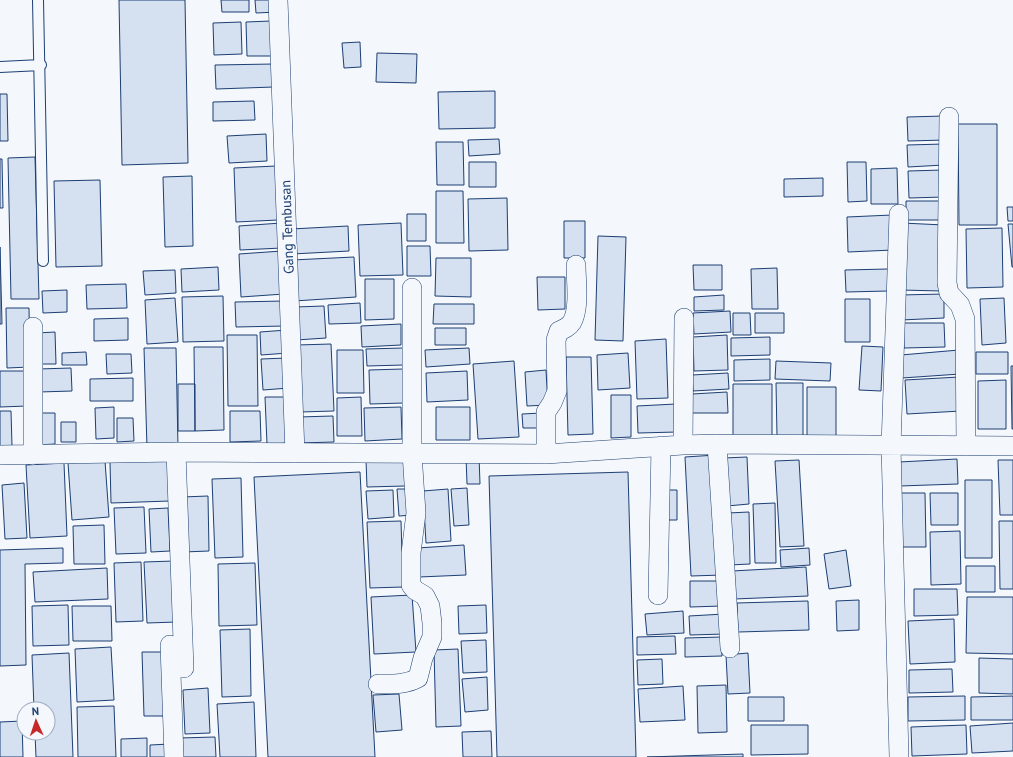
<svg xmlns="http://www.w3.org/2000/svg" width="1013" height="757" font-family="'PT Sans',sans-serif">
<style>
.building{fill:#d5e0f0;stroke:#1d3f73}
.lines{fill:none;stroke-linecap:round;stroke-linejoin:round}
.service-casing{stroke:#1d3f73;stroke-width:12}
.minor-casing{stroke:#1d3f73;stroke-width:20}
.service{stroke:#f4f7fb;stroke-width:10}
.minor{stroke:#f4f7fb;stroke-width:19}
.labels{text-anchor:middle;stroke-width:3;stroke-linejoin:round;paint-order:stroke}
.street-label{font-size:14px;fill:#1d3f73;stroke:#f4f7fb}
</style>
<rect width="100%" height="100%" fill="#f4f7fb"/>
<path class="building" d="M119 0H185L188 163 122 165Z
M221 0H249V12H222Z
M255 0H276L277 12 256 13Z
M271 21V56H247L246 22Z
M241 22 242 54 214 55 213 23Z
M360 42 361 67 344 68 342 43Z
M377 53 417 54 416 83 376 82Z
M274 64V87L216 89 215 65Z
M495 91V128L439 129 438 92Z
M0 94H7L8 141H0Z
M254 101 255 120 213 121V102Z
M944 116 945 140 908 141 907 117Z
M958 124H997V225H959Z
M266 134 267 161 229 163 227 136Z
M499 139 500 154 469 156 468 140Z
M436 142H463L464 185H437Z
M944 144V165L908 167 907 145Z
M35 157 39 299H11L8 158Z
M0 159H2L3 208H0Z
M469 162H496V187H469Z
M847 162H866L867 201 848 202Z
M276 166 278 220 236 222 234 168Z
M897 168 898 204H871V169Z
M943 170 944 197 909 198 908 171Z
M192 176 193 246 165 247 163 177Z
M823 178V196L784 197V179Z
M100 180 102 266 56 267 54 181Z
M436 191H463L464 243H436Z
M507 198 508 250 469 251 468 199Z
M906 201H943V220H906Z
M1007 207H1013V221H1008Z
M407 214H426V241H407Z
M892 215 893 250 848 252 847 217Z
M564 221H585V258H564Z
M281 223 282 248 240 250 239 226Z
M401 223 403 275 360 276 358 225Z
M902 223 944 225 942 291 900 290Z
M1008 224H1013V267H1012Z
M348 226 349 251 292 254 291 229Z
M1002 228 1003 287 967 288 966 229Z
M598 236 626 237 623 341 595 340Z
M407 246H430L431 276H407Z
M0 247 2 324H0Z
M282 251 284 294 241 297 239 254Z
M354 257 356 297 294 301 292 260Z
M436 258H471V297L435 296Z
M693 265H722V290H694Z
M218 267 219 290 182 292 181 269Z
M777 268 778 309H752L751 269Z
M888 269V291L846 292 845 270Z
M175 270 176 293 145 295 143 271Z
M537 277H565V309L538 310Z
M365 279H394V319L365 320Z
M126 284 127 308 87 309 86 285Z
M67 290V312L43 313 42 291Z
M944 294V318L901 320 900 295Z
M724 295V310L694 311V297Z
M223 296 224 341 183 342 182 297Z
M175 298 178 342 147 344 145 300Z
M1004 298 1006 343 982 345 980 299Z
M845 299H870V342H845Z
M285 301V326L236 327 235 302Z
M360 303 361 323 329 324 328 305Z
M434 304H474V324H433Z
M324 306 326 338 296 340 295 307Z
M6 308H29L30 367 7 368Z
M730 311 731 332 694 334 693 313Z
M733 313H750L751 335H733Z
M755 313H784V333H755Z
M128 318V340L94 341V319Z
M903 323H944L945 347 904 348Z
M401 324V345L362 347 361 326Z
M435 328H466V345H435Z
M287 330 288 353 261 355 260 332Z
M55 332 56 364H38L37 333Z
M227 335H257L258 406H228Z
M727 335 728 370 694 371 693 337Z
M770 337V355L731 356V338Z
M666 339 668 398 637 399 635 341Z
M331 344 334 411 300 412 297 345Z
M862 346 883 347 881 391 859 390Z
M194 347H223L224 430 195 431Z
M144 348H176L178 447 147 448Z
M403 348 404 365 367 366 366 349Z
M469 348 470 364 426 367 425 350Z
M337 350H363L364 393H337Z
M959 350 960 374 902 378 901 355Z
M86 352 87 365H62V353Z
M976 352H1008V374H976Z
M628 353 630 388 598 390 597 355Z
M106 354H131L132 373 107 374Z
M566 357H591L593 434 568 435Z
M287 358 289 388 263 390 261 359Z
M770 359V380L734 381V360Z
M514 361 519 437 478 439 473 364Z
M776 361 831 363 830 381 775 379Z
M1011 366H1013V429H1012Z
M71 368 72 391 39 392 38 369Z
M403 369 404 403 370 404 369 370Z
M546 370 548 405 527 406 525 372Z
M0 371H27V406L0 407Z
M467 371 468 400 427 402 426 373Z
M728 373 729 389 693 391 692 375Z
M959 377 961 411 907 414 905 380Z
M133 378V401H90V379Z
M1006 380V429H978V381Z
M776 383H803V437H777Z
M178 384H195V431H178Z
M733 384H772V436H733Z
M807 387H836V436H807Z
M727 392 728 413H692V394Z
M611 395H631V437L611 438Z
M265 397H291L292 443 267 444Z
M361 397 362 436H337V398Z
M676 404 677 432 638 433 637 406Z
M114 407V438L96 439 95 408Z
M401 407 402 439 365 441 364 408Z
M436 407H470V440H436Z
M0 411H11L12 446 0 447Z
M230 411H260L261 441 230 442Z
M37 413H55V444L37 445Z
M542 413 543 428H523L522 414Z
M333 416 334 442 299 443 298 417Z
M117 418H133L134 441 117 442Z
M61 422H76V442H61Z
M716 455 722 575 691 576 685 457Z
M479 456 480 484H467L466 457Z
M747 457 749 504 727 506 724 458Z
M404 458 405 486 367 487 366 460Z
M957 459 958 484 900 486 899 462Z
M169 460 170 501 111 503 110 462Z
M799 460 804 546 780 547 775 461Z
M998 460H1013V515H1000Z
M105 461 109 517 72 520 68 463Z
M64 463 67 536 30 538 26 465Z
M360 472 375 757H268L254 477Z
M628 472 636 757H497L489 476Z
M241 478 243 557 215 558 212 479Z
M965 480H992V558H965Z
M24 483 27 538 5 539 2 485Z
M467 488 469 525 454 526 451 489Z
M397 489H412L413 515 399 516Z
M448 489 451 541 426 543 423 491Z
M393 490 394 517 368 519 366 491Z
M664 490H677V520H664Z
M899 493H925L926 547H899Z
M930 493H958V525H931Z
M208 496 209 551 183 552 182 497Z
M775 503 776 563H755L753 504Z
M144 507 146 553 116 554 114 508Z
M168 508 170 551 151 552 149 509Z
M749 512 750 564 729 565 728 513Z
M401 521 403 587 370 588 367 522Z
M999 521H1013V589H1000Z
M104 525 105 564H74L73 526Z
M960 531 961 584 931 585 930 532Z
M464 545 466 575 419 577 417 548Z
M63 548V563L25 564 26 665 0 666V550Z
M809 548 810 565 781 567 780 550Z
M846 550 851 586 829 589 824 554Z
M174 561 177 622 147 623 144 562Z
M141 562 143 621 116 622 114 563Z
M255 563 257 625 219 626 218 564Z
M966 566H995V592H966Z
M806 567 808 596 734 599 732 571Z
M107 568 108 599 35 602 33 572Z
M690 581H721L722 606 690 607Z
M914 589H957L958 615 914 616Z
M412 595 416 652 374 654 371 597Z
M967 597H1013V654L966 653Z
M859 600V630L837 631 836 601Z
M808 601 809 630 738 632 737 603Z
M68 605 69 645 33 646 32 606Z
M486 605 487 633 459 634 458 606Z
M72 606H111L112 641H73Z
M683 611 684 633 647 635 645 614Z
M724 614 725 634 690 635 689 616Z
M954 619 955 662 910 664 908 621Z
M250 629 251 696 222 697 220 630Z
M675 636 676 654 637 655V637Z
M722 637V656L685 657V638Z
M486 640 487 672 463 673 461 641Z
M111 647 114 700 77 702 75 649Z
M458 649 461 726 436 727 434 650Z
M142 652H167L169 716H144Z
M69 653 73 757H36L35 733H48V709H34L32 655Z
M748 653 750 693 728 694 726 655Z
M979 658 1013 659V694L979 693Z
M662 659 663 684 638 685 637 660Z
M952 669 953 692 909 693V670Z
M487 677 488 710 465 712 462 679Z
M726 685 727 732 698 733 697 686Z
M683 686 685 720 640 722 638 689Z
M208 688 210 733 185 734 183 690Z
M399 694 402 730 376 732 373 695Z
M965 696V720L908 721V697Z
M1013 696V720H971V697Z
M748 697H784V721H748Z
M254 702 256 757H220L217 704Z
M114 706 116 757H78L77 707Z
M22 721 23 757H0V722Z
M1013 723V751L972 753 970 726Z
M751 725H808V754L751 755Z
M966 725 967 754 912 756 911 727Z
M491 731 492 757H463L462 732Z
M215 737 216 757H180L179 738Z
M147 738V757H121V739Z
M170 744 171 757H150V745Z
M743 754V757H647Z"/>
<g class="lines">
<g class="service-casing">
<path id="service" d="M38 0 43 261
M0 67 41 65"/>
</g>
<g class="minor-casing">
<path id="minor" d="M278 0 295 453
M949 117 947 283 949 293 960 305 965 319 966 446
M717 444 730 648
M683 445 684 318
M176 452 184 668
M546 454V412L552 403 557 391 556 340 559 331C564 329 569 327 572 322 580 308 576 281 576 265
M0 455 176 452 546 454 683 445 717 444 1013 446
M33 455V327
M658 595 661 446
M170 645 174 757
M378 684C392 684 405 685 418 678L423 658 432 637V623L430 606 425 596 415 590 411 585V553L416 513 412 453V288
M899 757 891 446 899 214"/>
</g>
<use href="#service" class="service"/>
<use href="#minor" class="minor"/>
</g>
<g class="labels">
<g class="street-label">
<text transform="translate(287 227) rotate(-92)" y="5">Gang Tembusan</text>
</g>
</g>
<g transform="translate(36 721) rotate(357)"><circle r="19" fill="#f4f7fb" stroke="#9eadc5"/>
<path d="M0-3L7 15L0 10L-7 15Z" fill="#c62828"/>
<text y="-6" font-size="11" font-weight="bold" text-anchor="middle" fill="#1d3f73">N</text>
</g>
</svg>
